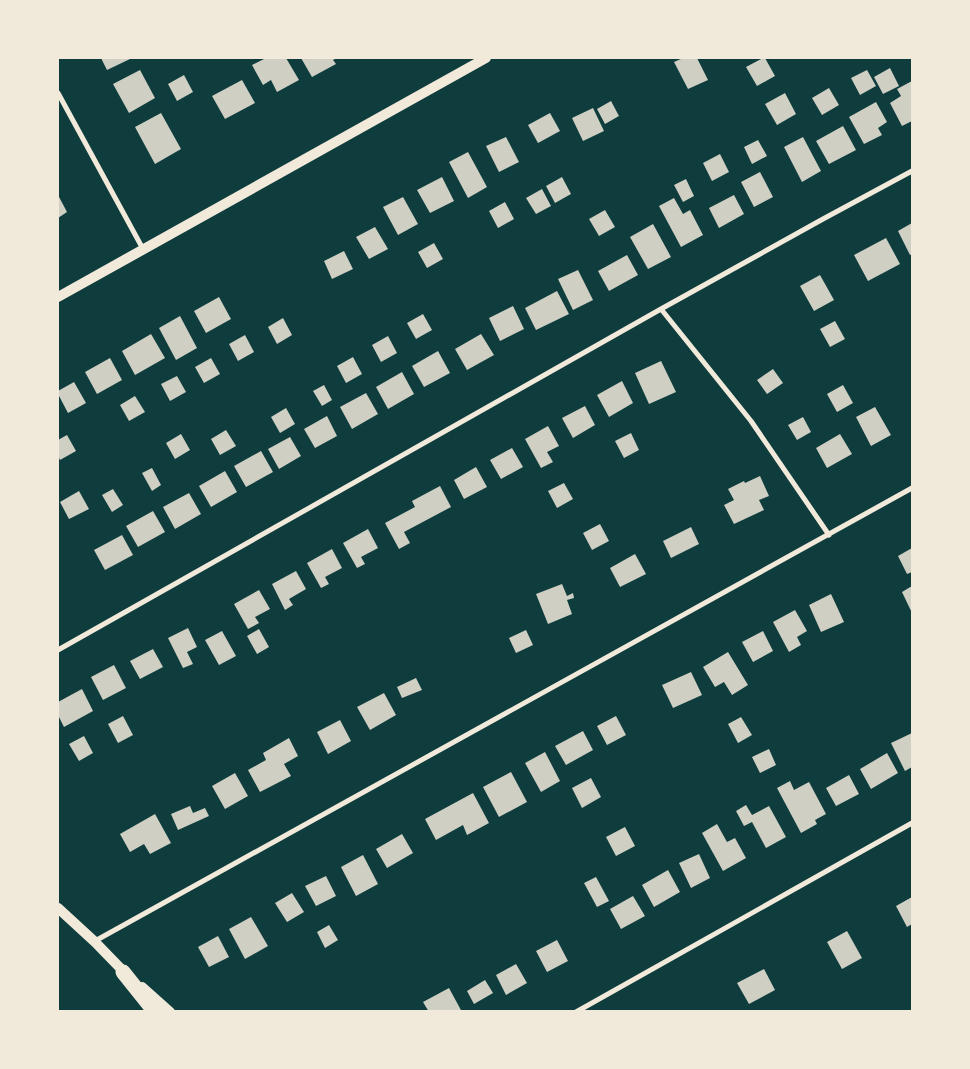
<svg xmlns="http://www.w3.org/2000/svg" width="970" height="1069" font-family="Spectral,serif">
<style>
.building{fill:#cfcfc3}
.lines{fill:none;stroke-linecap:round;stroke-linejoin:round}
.minor{stroke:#f1e9da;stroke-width:5}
.secondary{stroke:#f1e9da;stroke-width:10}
.motorway{stroke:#f1e9da;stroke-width:15}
</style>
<rect width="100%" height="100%" fill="#0f3d3e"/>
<path class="building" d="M101 58H129L130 59 107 70Z
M266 58H286L299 80 277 92 271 80 263 85 252 65Z
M301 58H337L333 60 336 64 312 77Z
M683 58H697L708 80 688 89 674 62Z
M763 58H765L775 76 757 86 746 67Z
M890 68 899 86 883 94 874 77Z
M140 70 155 98 129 113 113 84Z
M867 70 876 86 860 95 851 78Z
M184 75 193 92 177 101 168 84Z
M242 80 255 103 225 119 212 96Z
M912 81V121L902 126 890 103 901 96 897 89Z
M829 88 839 105 822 115 812 98Z
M785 93 796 114 777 125 765 104Z
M611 101 619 116 605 124 597 109Z
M876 102 887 122 878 128 882 135 864 144 849 117Z
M593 108 604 131 583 141 572 118Z
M161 113 181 149 155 164 135 127Z
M550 113 560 131 538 143 528 125Z
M843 126 856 150 829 164 816 141Z
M506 137 519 162 499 172 486 146Z
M803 137 821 171 802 182 784 147Z
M758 140 767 156 752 164 744 147Z
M468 152 487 187 468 198 449 162Z
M720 154 729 172 712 181 703 163Z
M760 172 773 197 754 207 741 182Z
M442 177 454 201 430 213 417 190Z
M562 177 571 194 555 203 546 186Z
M686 179 694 196 683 202 674 185Z
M542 189 551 206 536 214 526 198Z
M58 195 67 212 58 218Z
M734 195 744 214 719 228 709 208Z
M403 197 418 224 398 235 383 207Z
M674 198 683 214 690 210 703 235 681 247 659 206Z
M505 202 514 219 498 228 489 211Z
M605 210 615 227 599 236 589 219Z
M912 223V254L910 255 898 231Z
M653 224 671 257 648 269 630 237Z
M375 227 388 249 369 259 356 237Z
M886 238 900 264 868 281 854 255Z
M434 243 443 259 427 268 418 252Z
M344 251 353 269 332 279 324 261Z
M627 255 638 275 609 291 598 271Z
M578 270 593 300 573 310 558 279Z
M820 275 834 300 814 311 800 286Z
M557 291 569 314 536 330 525 308Z
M219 297 231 319 206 333 194 311Z
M513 306 524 329 500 341 489 318Z
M423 314 432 330 416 339 407 323Z
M180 316 197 348 176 360 159 328Z
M283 318 292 335 277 344 268 327Z
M835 321 845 339 830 347 820 329Z
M151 334 165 358 135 375 122 351Z
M481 334 494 355 467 370 455 349Z
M245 335 254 352 238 361 229 344Z
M388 336 397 353 381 362 372 345Z
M438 351 450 373 424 387 412 366Z
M353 357 362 374 346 383 337 366Z
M110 358 122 380 97 394 85 372Z
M211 358 220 374 204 383 195 367Z
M661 361 676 392 649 404 635 373Z
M773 369 783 383 767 394 757 380Z
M402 372 414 394 388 409 376 387Z
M177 376 186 392 170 401 161 384Z
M622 381 633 403 609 417 597 395Z
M74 382 86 403 68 413 58 394V391Z
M324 385 332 400 322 406 313 391Z
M843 385 853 403 837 412 827 394Z
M366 393 378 414 352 429 340 407Z
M135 396 145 412 129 421 120 405Z
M585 406 595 425 573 438 562 418Z
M875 407 891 435 871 446 856 417Z
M286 408 295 424 280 433 271 417Z
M327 416 337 436 315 448 304 429Z
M803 417 811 432 797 440 788 425Z
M548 426 559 446 547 452 553 462 541 468 525 439Z
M226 430 236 446 220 455 211 439Z
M631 433 639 450 624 458 615 441Z
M181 434 190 450 175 459 166 443Z
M840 434 852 454 827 468 816 448Z
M67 435 76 451 60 460 58 456V440Z
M290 437 301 456 279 469 268 449Z
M512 448 523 467 501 479 490 460Z
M261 451 273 472 246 487 234 466Z
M476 467 487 487 464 499 454 480Z
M152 468 161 485 152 491 142 473Z
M225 471 237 492 211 507 199 486Z
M760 476 769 496 759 500 764 510 734 524 724 505 734 500 728 489 744 481 745 483Z
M564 483 573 499 557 508 548 491Z
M440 486 451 507 404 532 410 543 399 549 385 523 415 507 412 501Z
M113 489 123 505 112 512 102 495Z
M79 491 89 509 69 519 60 502Z
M189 493 201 514 175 529 163 507Z
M153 511 165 532 138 547 126 526Z
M600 524 609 541 592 550 583 533Z
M691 527 699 544 671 558 663 541Z
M368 529 378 548 361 557 365 564 357 568 343 543Z
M122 535 133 555 105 570 94 550Z
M912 548V572L907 574 898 556Z
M332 549 342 568 325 577 329 584 321 588 307 563Z
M635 554 646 574 620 587 610 568Z
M296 571 306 589 289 599 293 605 285 610 272 584Z
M562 584 567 596 573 593 574 598 567 600 572 614 548 624 536 594Z
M912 586V613L902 592Z
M259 590 270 609 255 617 259 623 248 629 234 604Z
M831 594 844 622 821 632 809 605Z
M795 610 807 631 797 637 801 645 789 652 773 622Z
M188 628 197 647 187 652 193 664 183 668 168 638Z
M259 629 269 647 257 654 247 636Z
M526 630 533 645 516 653 509 638Z
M222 631 236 656 219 665 205 640Z
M763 631 773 651 753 662 742 642Z
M153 649 163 667 140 679 130 661Z
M728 652 748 685 732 695 724 682 715 687 703 667Z
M114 665 126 688 103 700 91 677Z
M691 672 702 695 673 708 662 685Z
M416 678 422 690 402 698 397 687Z
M82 689 93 711 64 727 58 715V702Z
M384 693 396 715 370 730 357 707Z
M123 716 133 735 118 743 108 724Z
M616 716 626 735 607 745 597 726Z
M741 717 752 735 738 743 728 724Z
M340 720 351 741 328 754 317 732Z
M583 731 593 750 566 765 555 746Z
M912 733V767L905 771 891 743Z
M84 736 93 753 79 761 69 744Z
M289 738 298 756 284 764 291 776 260 792 248 770 266 760 263 753Z
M769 749 776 765 760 773 752 757Z
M545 752 560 781 541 792 525 763Z
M887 753 898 773 871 789 860 769Z
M511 772 527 802 499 817 483 787Z
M235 773 248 796 225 809 212 786Z
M849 775 859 794 836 806 826 788Z
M591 778 601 797 582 808 572 788Z
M790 781 794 790 809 782 826 814 815 820 817 824 801 833 777 788Z
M473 793 489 823 467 835 463 825 436 840 425 819Z
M746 805 752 815 769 806 786 837 766 848 752 822 744 826 736 811Z
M190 806 193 813 205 808 209 816 178 830 171 814Z
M155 814 171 843 150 854 144 844 130 852 120 834Z
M717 824 727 842 735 838 746 858 723 871 702 833Z
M625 827 635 846 616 856 606 837Z
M402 834 413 853 387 868 376 849Z
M699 854 710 878 691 888 679 863Z
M363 855 378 884 356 896 341 867Z
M668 870 680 892 654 907 642 885Z
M326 876 336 896 316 906 305 886Z
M596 877 609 901 597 907 584 883Z
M292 893 304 912 287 922 275 903Z
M633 896 645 916 621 929 610 909Z
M912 897V924L907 927 896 906Z
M251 917 268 946 245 959 229 929Z
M329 925 338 940 325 948 317 932Z
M847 931 862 958 842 969 827 942Z
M218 936 229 957 209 967 198 947Z
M557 940 568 961 547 972 536 951Z
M516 964 527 983 506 995 496 975Z
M764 969 775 990 749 1004 737 983Z
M485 980 493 993 474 1004 467 991Z
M449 988 462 1012H429L423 1002Z"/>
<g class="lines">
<path class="minor" d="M58 93 143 249
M661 309 751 421 829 535
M58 650 661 309 823 219 912 171
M95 941 912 488
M576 1012 912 823"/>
<path class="secondary" d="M58 297 486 58
M58 908 95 942 127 975
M142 987 170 1012"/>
<path class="motorway" d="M123 972 155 1012"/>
</g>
<rect width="970" height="1069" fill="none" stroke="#f1e9da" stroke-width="118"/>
</svg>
